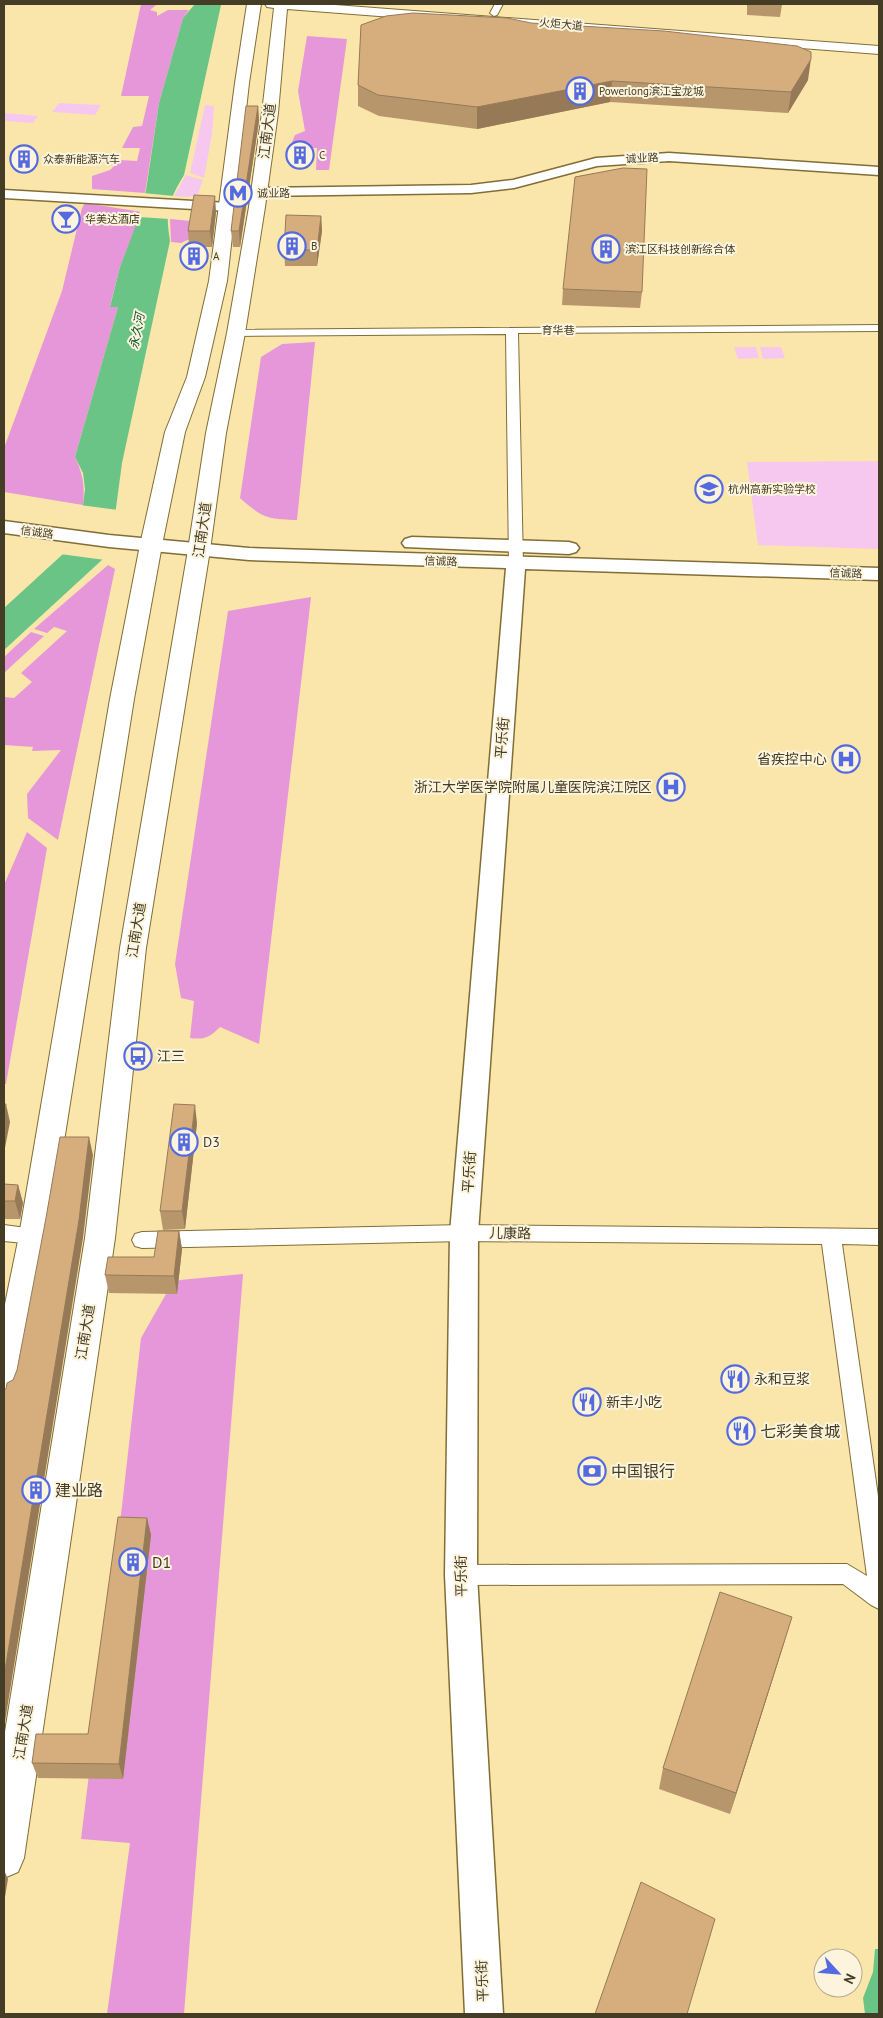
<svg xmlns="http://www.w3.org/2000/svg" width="883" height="2018" font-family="'PT Sans','Noto Sans SC',sans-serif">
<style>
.green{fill:#f7c8ef}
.forest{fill:#e597da}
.water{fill:#6ac485}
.pier{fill:#fae6aa}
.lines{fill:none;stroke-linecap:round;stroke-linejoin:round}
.street-casing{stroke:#816e36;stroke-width:2}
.secondary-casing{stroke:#816e36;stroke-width:3}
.primary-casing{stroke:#816e36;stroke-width:2}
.street{fill:#fff;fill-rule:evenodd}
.secondary{fill:#fff;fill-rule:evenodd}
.primary{fill:#fff;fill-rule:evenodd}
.wall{fill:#b8966c}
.shaded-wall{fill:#967a58}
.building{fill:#d6ae7e;stroke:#967a58}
.labels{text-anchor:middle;stroke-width:4;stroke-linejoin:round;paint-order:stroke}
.far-street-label{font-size:11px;fill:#443c24;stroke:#fcf4dd}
.far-poi-label{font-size:11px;fill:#443c24;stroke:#fcf4dd;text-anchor:start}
.far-water-label{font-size:12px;font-style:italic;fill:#0a5027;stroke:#fcf4dd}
.street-label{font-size:14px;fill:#443c24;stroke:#fcf4dd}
.poi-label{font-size:14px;fill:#443c24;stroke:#fcf4dd;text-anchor:start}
.near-poi-label{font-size:16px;fill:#443c24;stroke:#fcf4dd;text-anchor:start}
</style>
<rect width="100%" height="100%" fill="#fae6aa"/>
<path class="green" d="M59 103 101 105 95 115 52 112Z
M205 105 214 106 212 134 204 178 190 173Z
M4 113 38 116 33 123 4 121Z
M186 175 203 180 198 194 189 197 174 196Z
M734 347H756L759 358 738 359Z
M760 347H781L785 358 763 359Z
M879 461V549L758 545 747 462Z"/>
<path class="forest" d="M141 4 156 5 150 10 157 12V16L168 10H189L183 18 159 103 145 193 92 189V176L110 170 120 160 137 161 140 148H122L133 127 142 126 149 96H121Z
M307 36 347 39 329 170H316L317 148 290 147 295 135 305 131 298 91Z
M85 203 142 212 120 267 110 306 118 307 75 457C83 474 85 486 83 505L4 492V448L62 291 82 208Z
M170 219 191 221 194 237 181 243 171 242Z
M315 342 297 520C268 519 262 518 240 498L261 357 282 344Z
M108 565 115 569 58 840 28 818 27 794 61 750 32 751 33 747 4 745V697L14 698 32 682 21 673 67 631 54 627 47 633 34 629Z
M311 597 259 1044 220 1027C210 1037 205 1040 190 1038L194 1001 181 998 175 964 228 611Z
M31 632 44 636 4 673V657Z
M27 832 47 848 6 1084H4V885Z
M243 1274 184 2014H107L130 1843 81 1839 122 1506 141 1338 170 1287 180 1280Z"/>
<path class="water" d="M195 4 221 5 184 175C168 202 165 210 170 241L122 463 116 508 103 559 4 650V608L63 554 83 505 85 489 83 473 75 457 118 307H110L120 267 138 220H140L142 217 159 103 183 18Z
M875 1949H879V2014H865L863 1998 873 1972Z"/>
<path class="pier" d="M143 193 174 196 169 219 139 217Z
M80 505 118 510 105 560 60 554Z"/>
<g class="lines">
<g class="street-casing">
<path id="street" d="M495 4H503L497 15 494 16 490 13Z
M879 325V331L518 333 523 564 516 568 509 564 506 334 236 336 230 333 236 330Z
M4 1225 41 1230 44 1236 41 1242 34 1244 4 1241Z
M464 1225 879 1229V1245L842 1244 879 1503V1609L871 1605 843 1584 461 1585 453 1582 450 1575 453 1568 461 1565 847 1564 867 1576 822 1244 464 1241 142 1248 135 1246 132 1240 135 1234 142 1232Z"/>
</g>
<g class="secondary-casing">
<path id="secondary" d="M669 153 879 167V175L669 161 597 166 514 188 471 193 259 196 254 195 252 192 254 189 259 188 471 185 513 180 596 158Z
M4 190 228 203 233 204 235 207 233 210 228 211 4 198Z
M4 521 109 535 249 548 879 568V580L525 569 478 1233 477 1575 503 2014H465L445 1575 450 1233 506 568 249 560 109 547 4 533Z
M412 537 569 542 576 544 579 548 576 552 569 554 405 547 402 543 405 539Z"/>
</g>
<g class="primary-casing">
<path id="primary" d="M247 4H261L249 83 227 281 205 377 185 432 162 545 134 699 49 1236 20 1387 16 1397 4 1401V1309L19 1236 110 699 140 545 165 432 187 377 209 281 235 83Z
M265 4H322L879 46V54L287 9 278 113 265 207 245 333 226 433 210 550 146 948 115 1238 24 1858 18 1872 4 1878V1738L85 1238 120 948 188 550 206 433 227 333 249 207 262 113 274 8 267 7Z"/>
</g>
<use href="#street" class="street"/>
<use href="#secondary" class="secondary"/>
<use href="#primary" class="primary"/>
</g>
<path class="wall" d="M747 4H795L782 5 780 17 747 15Z
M361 25 808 80 788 113 610 102 477 129 379 116 358 106V85Z
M258 106 259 121 240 247H233L231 231Z
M216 212 212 247H189L188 231Z
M321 216 322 231 317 266H285L284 250Z
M563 289 642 292 640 308 562 305Z
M197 1123 185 1229 163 1230 160 1211Z
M4 1184 18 1185 23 1203 20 1219H4Z
M179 1231 182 1249 177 1294 109 1293 105 1275 154 1257Z
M147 1518 151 1535 123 1779 38 1778 32 1763 88 1734Z
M785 1640 730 1814 659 1789 663 1768Z"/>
<path class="shaded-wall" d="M782 4H795L782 5Z
M811 59 808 80 788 113 791 92Z
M612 81 610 102 477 129V107Z
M258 106 259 121 240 247 239 231Z
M215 196 216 212 212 247 210 231Z
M321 216 322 231 317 266V250Z
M6 1104 10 1122 4 1153V1113Z
M195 1105 197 1123 185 1229 182 1211Z
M89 1137 93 1155 83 1238 4 1728V1676Z
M18 1185 23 1203 20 1219 15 1201Z
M179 1231 182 1249 177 1294 174 1276Z
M147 1518 151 1535 123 1779 119 1764Z
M792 1617 785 1640 730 1814 736 1793Z
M4 1870 8 1879 4 1903Z"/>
<path class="building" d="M413 13 507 18 531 23 664 31 797 46 811 52V59L791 92 612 81 477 107 378 95 358 85 361 25 386 16Z
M246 106H258L239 231H231Z
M623 168 647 169 642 292 563 289 575 177Z
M194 195 215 196 210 231H188Z
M286 215 321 216 317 250H284Z
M4 1104H6L4 1113Z
M174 1104 195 1105 182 1211H160Z
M60 1137H89L79 1220 4 1676V1389H6L7 1383 13 1380 17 1370 46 1218Z
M4 1184 18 1185 15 1201H4Z
M158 1231H179L174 1276 105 1275 108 1257H154Z
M118 1517 147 1518 119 1764 32 1763 36 1734H88Z
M720 1592 792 1617 736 1793 663 1768Z
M641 1882 715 1919 687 2014H595Z"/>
<defs>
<g id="building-ring" transform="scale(1.4375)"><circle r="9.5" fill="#fcf4dd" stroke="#546ae0" stroke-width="1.5"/><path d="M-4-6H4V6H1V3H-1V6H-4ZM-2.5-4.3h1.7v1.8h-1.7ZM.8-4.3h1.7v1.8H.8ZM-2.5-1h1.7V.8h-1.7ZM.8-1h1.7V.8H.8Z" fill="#546ae0"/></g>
<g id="metro-ring" transform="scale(1.4375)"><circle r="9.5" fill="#fcf4dd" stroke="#546ae0" stroke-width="1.5"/><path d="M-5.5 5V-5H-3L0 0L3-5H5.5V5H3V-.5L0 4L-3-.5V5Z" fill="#546ae0"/></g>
<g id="bar-ring" transform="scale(1.4375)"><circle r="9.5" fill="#fcf4dd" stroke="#546ae0" stroke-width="1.5"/><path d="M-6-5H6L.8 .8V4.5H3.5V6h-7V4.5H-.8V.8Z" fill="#546ae0"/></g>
<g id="school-ring" transform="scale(1.4375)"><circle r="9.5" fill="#fcf4dd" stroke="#546ae0" stroke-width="1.5"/><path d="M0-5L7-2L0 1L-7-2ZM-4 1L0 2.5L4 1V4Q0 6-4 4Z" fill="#546ae0"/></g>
<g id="hospital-ring" transform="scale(1.4375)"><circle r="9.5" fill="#fcf4dd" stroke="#546ae0" stroke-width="1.5"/><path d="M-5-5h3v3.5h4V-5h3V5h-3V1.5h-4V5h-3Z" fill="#546ae0"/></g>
<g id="bus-ring" transform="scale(1.4375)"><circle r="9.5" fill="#fcf4dd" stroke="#546ae0" stroke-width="1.5"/><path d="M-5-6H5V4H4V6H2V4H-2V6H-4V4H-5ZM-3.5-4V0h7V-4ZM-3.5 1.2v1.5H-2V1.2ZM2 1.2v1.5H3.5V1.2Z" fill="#546ae0"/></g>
<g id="restaurant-ring" transform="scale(1.4375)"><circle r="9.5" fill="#fcf4dd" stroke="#546ae0" stroke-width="1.5"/><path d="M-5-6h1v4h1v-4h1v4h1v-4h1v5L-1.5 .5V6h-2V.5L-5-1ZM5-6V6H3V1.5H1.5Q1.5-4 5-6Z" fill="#546ae0"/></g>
<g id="bank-ring" transform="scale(1.4375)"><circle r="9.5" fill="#fcf4dd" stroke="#546ae0" stroke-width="1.5"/><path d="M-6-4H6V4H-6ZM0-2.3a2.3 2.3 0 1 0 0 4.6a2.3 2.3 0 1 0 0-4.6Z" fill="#546ae0"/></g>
</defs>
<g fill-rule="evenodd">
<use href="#building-ring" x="580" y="91"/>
<use href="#building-ring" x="300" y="155"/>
<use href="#building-ring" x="24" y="159"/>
<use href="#metro-ring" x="238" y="193"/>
<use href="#bar-ring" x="66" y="219"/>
<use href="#building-ring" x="292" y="246"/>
<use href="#building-ring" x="606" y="249"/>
<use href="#building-ring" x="194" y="256"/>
<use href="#school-ring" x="709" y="489"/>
<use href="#hospital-ring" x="846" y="759"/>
<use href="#hospital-ring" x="671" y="787"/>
<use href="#bus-ring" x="138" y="1056"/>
<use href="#building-ring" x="184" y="1142"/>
<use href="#restaurant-ring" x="735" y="1379"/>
<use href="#restaurant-ring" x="587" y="1402"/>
<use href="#restaurant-ring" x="741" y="1431"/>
<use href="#bank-ring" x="592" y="1471"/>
<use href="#building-ring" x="36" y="1490"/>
<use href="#building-ring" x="133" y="1562"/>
</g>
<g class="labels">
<g class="far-street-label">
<text transform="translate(561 24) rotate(5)" y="4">火炬大道</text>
<text transform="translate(642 158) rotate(-3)" y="4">诚业路</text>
<text x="558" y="334">育华巷</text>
<text transform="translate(37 532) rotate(8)" y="4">信诚路</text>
<text transform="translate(441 561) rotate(2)" y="4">信诚路</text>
<text transform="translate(846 573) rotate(2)" y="4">信诚路</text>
</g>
<g class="far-poi-label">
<text x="599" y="95">Powerlong滨江宝龙城</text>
<text x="319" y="159">C</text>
<text x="43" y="163">众泰新能源汽车</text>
<text x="257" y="197">诚业路</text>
<text x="85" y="223">华美达酒店</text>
<text x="311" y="250">B</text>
<text x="625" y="253">滨江区科技创新综合体</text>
<text x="213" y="260">A</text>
<text x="728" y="493">杭州高新实验学校</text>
</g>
<g class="far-water-label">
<text transform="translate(137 331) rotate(-79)" y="4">永久河</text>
</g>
<g class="street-label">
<text transform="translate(267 131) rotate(-83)" y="5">江南大道</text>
<text transform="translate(202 530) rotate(-82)" y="5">江南大道</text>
<text transform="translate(502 738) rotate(-85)" y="5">平乐街</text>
<text transform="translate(136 930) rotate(-81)" y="5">江南大道</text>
<text transform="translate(469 1172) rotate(-86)" y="5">平乐街</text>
<text transform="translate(510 1233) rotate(1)" y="5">儿康路</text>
<text transform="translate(85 1332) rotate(-81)" y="5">江南大道</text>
<text transform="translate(461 1576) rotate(-91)" y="5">平乐街</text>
<text transform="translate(23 1732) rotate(-81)" y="5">江南大道</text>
<text transform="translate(482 1981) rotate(-92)" y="5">平乐街</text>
</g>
<g class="poi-label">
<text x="827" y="764" text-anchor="end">省疾控中心</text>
<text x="652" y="792" text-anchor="end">浙江大学医学院附属儿童医院滨江院区</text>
<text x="157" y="1061">江三</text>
<text x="203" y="1147">D3</text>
<text x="754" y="1384">永和豆浆</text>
<text x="606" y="1407">新丰小吃</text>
</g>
<g class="near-poi-label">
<text x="760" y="1437">七彩美食城</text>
<text x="611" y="1477">中国银行</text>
<text x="55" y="1496">建业路</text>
<text x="152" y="1568">D1</text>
</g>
</g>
<rect width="883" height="2018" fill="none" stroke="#443c24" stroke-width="10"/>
<g transform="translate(838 1973) rotate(116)"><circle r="24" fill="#fcf4dd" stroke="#b2aa93"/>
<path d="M0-4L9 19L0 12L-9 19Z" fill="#546ae0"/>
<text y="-8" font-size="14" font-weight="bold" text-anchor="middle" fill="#443c24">N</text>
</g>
</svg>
